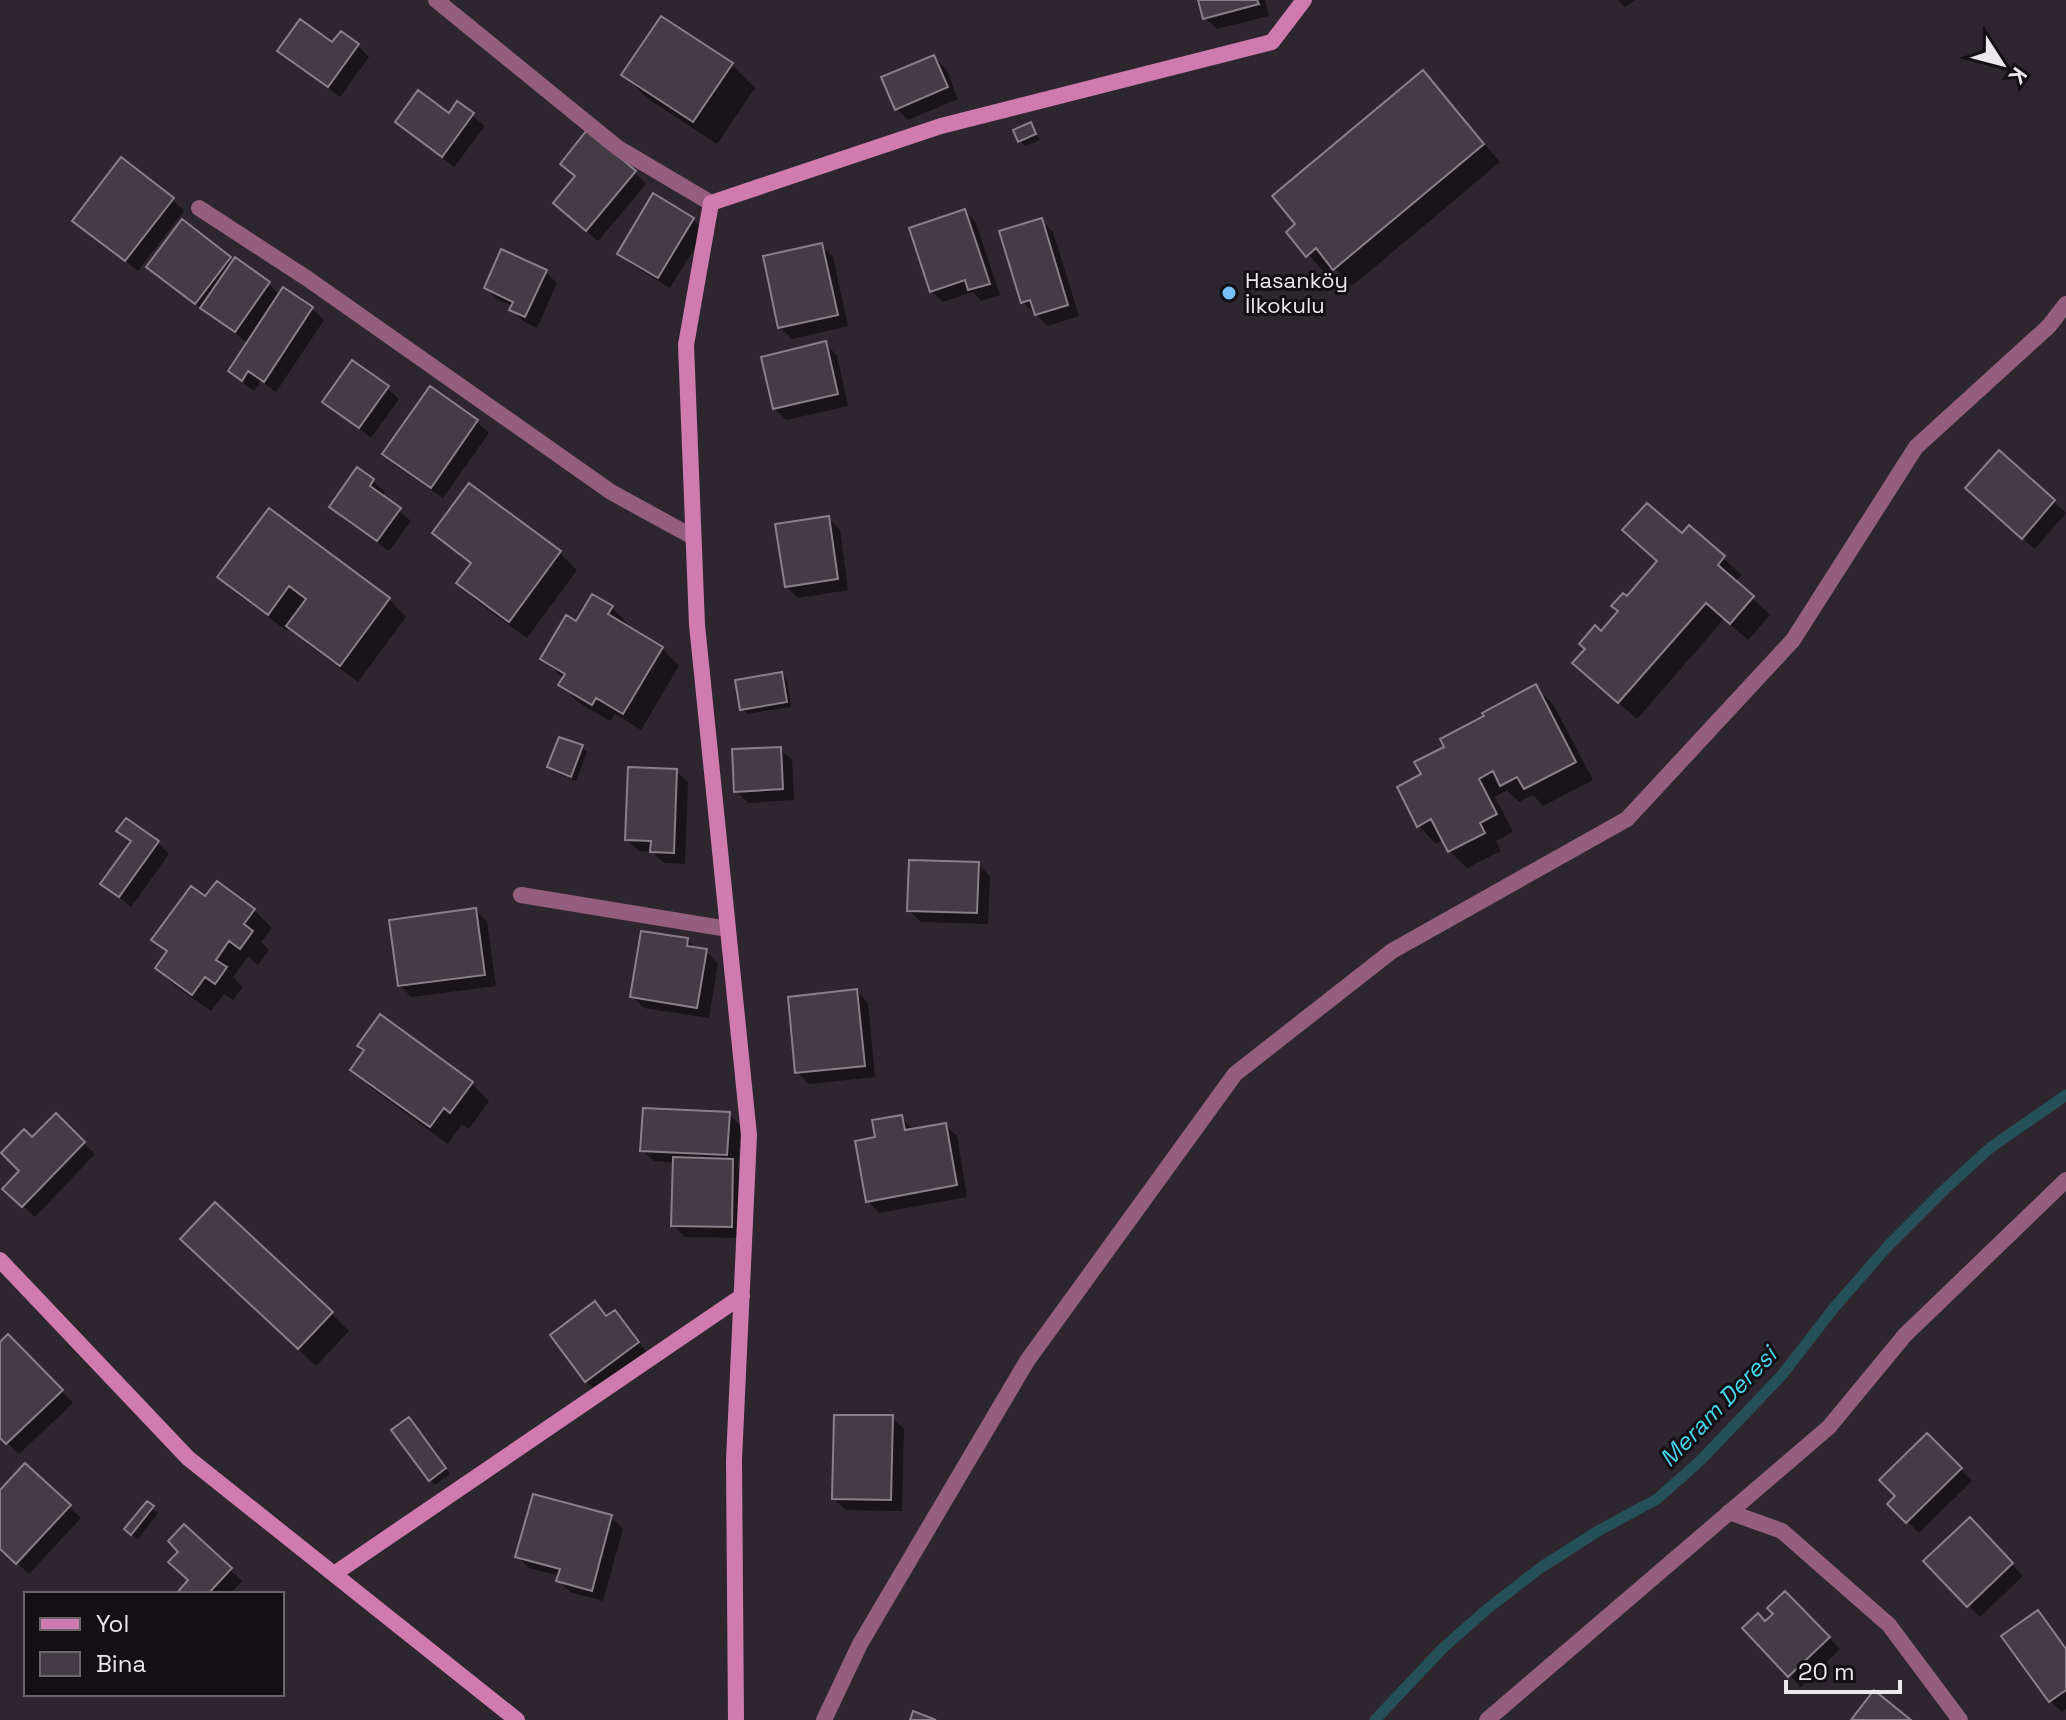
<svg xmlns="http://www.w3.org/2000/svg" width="2066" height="1720" font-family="'Space Grotesk',sans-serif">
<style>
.shadow{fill:#0007}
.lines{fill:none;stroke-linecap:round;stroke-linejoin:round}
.stream{stroke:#255058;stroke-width:11}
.building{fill:#443c45;stroke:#887f89;stroke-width:2}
.street{stroke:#945e7f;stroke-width:16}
.secondary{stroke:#d07bb0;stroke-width:16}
.poi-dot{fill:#76c0f7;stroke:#131014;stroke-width:3}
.labels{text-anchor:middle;stroke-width:6;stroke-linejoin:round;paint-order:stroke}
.poi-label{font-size:22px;fill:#ece7ec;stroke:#131014;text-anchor:start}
.water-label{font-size:24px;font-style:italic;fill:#46d5ec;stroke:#131014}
</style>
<rect width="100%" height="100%" fill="#2d262e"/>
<path class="shadow" d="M1200 0H1265L1269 16 1217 29 1205 18Z
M1618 0H1635L1625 7Z
M333 45H357L369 57 340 97 292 62 280 50Z
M934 57 946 69 958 99 908 120 896 108Z
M731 64 755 88 717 144 647 98 624 75Z
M1423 73 1500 162 1352 286 1333 266 1325 273 1289 233Z
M458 104 485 126 454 167 398 122 450 115Z
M1030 125 1040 140 1025 146 1020 141Z
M634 172 646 184 598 241 567 215Z
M172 199 184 211 138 271 75 221Z
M965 211 976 223 1000 295 981 301 973 292 943 302 931 291Z
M693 219 705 231 670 288 632 265 620 253Z
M1041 220 1053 232 1079 316 1048 326 1023 302Z
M821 245 833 257 848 326 792 339 780 327Z
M230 259 269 284 280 295 284 290 312 309 324 320 276 392 261 381 254 391 242 382 230 371 248 343 160 278 148 267Z
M545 272 557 283 537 328 523 321 511 310 513 306 498 300 486 288Z
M825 344 837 355 848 406 786 420 774 408Z
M387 388 399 399 371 438 325 402Z
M430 389 477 422 489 433 443 498 396 466 385 454Z
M1999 453 2066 513 2035 549 1979 500Z
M373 481 385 492 381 496 411 521 389 551 343 519 331 507Z
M469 486 560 553 577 570 527 638 476 601 459 583 472 565 434 533Z
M828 518 840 530 848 590 798 598 786 586Z
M1689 528 1742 575 1735 582 1770 615 1748 640 1724 619 1637 719 1593 680 1601 633 1620 612 1627 599Z
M220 577 389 599 406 617 358 682 306 643 290 627 287 631 237 594Z
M612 607 629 625 627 628 662 648 679 666 641 730 615 714 610 721 578 702 561 685 564 679 543 659 576 624Z
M781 674 787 679 791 707 747 714 742 709Z
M1535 687 1553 704 1593 780 1543 806 1533 795 1519 802 1507 790 1495 797 1513 832 1496 841 1501 851 1467 868 1449 851 1444 840 1436 844 1419 826 1424 775 1447 747Z
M581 747 587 752 576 781 555 772 549 767Z
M780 749 792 760 794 800 748 803 736 791Z
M676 771 688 782 685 864 664 863 652 852 639 851 627 840Z
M119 831 157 842 169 854 131 907 103 884 132 844Z
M978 864 990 876 988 924 921 922 909 910Z
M206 899 254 910 272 928 261 942 269 950 258 965 248 957 233 977 243 987 233 1000 224 994 211 1011 175 986 157 968 168 954 154 940Z
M476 910 487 922 496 986 411 997 400 985Z
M687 940 697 950 706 951 718 963 709 1018 644 1008 632 996Z
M857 991 868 1003 875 1077 809 1084 797 1072Z
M353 1069 472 1083 489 1101 469 1129 462 1124 448 1144 370 1087Z
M729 1114 741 1126 738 1167 744 1172 743 1238 685 1237 673 1225 675 1163 654 1161 642 1150Z
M56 1116 95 1154 35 1217 5 1189 22 1171 32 1140Z
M901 1117 914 1131 945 1125 957 1136 967 1197 879 1213 868 1201 878 1139Z
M201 1256 331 1313 349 1331 316 1366Z
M615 1313 649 1355 598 1392 586 1381 607 1318Z
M8 1336 73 1403 19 1454 0 1435V1345Z
M892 1418 904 1429 902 1511 846 1510 834 1499Z
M414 1424 450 1474 435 1485 430 1480Z
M1927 1435 1972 1481 1919 1533 1890 1504 1898 1496Z
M0 1493 69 1507 81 1518 29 1574 0 1547Z
M534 1496 611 1517 623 1529 603 1601 570 1592 558 1580 560 1576 529 1568 517 1556Z
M147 1504 158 1513 138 1539 131 1534Z
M1970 1520 2023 1576 1980 1617 1926 1561Z
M184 1527 242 1581 230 1594H178L190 1580 181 1552Z
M1785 1593 1840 1649 1801 1687 1744 1628 1766 1624 1775 1615Z
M2038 1613 2066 1647V1709L2062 1712 2050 1701Z"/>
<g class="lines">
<path class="stream" d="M1375 1720 1442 1649 1486 1610 1540 1568 1598 1531 1657 1499 1701 1460 1782 1375 1833 1309 1887 1247 1945 1189 1990 1148 2066 1095"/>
</g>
<path class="building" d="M1198 0H1257L1259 4 1203 19Z
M661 16 733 63 693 122 621 75Z
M300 19 332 42 341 31 359 44 328 87 277 51Z
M934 55 948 87 895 110 881 77Z
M1423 70 1484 144 1333 270 1316 248 1306 257 1286 232 1295 224 1272 196Z
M418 90 449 113 457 101 474 113 442 157 395 122Z
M1031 122 1036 134 1018 142 1013 130Z
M587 130 636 171 586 231 553 203 575 176 560 164Z
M121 157 174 198 125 261 72 221Z
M653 193 694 218 658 278 617 254Z
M965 209 990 284 968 290 965 280 930 292 909 228Z
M1042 218 1068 305 1035 315 1030 300 1021 303 999 231Z
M182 219 231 257 195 304 146 267Z
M822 243 838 315 778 328 763 256Z
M501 249 547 270 525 317 509 310 513 302 484 288Z
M235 257 270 282 235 332 200 308Z
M283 287 313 307 264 382 248 371 242 381 228 371Z
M826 341 838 394 773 409 761 357Z
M352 360 389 386 359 428 322 402Z
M430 386 478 420 431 488 382 454Z
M1999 450 2055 500 2022 539 1965 488Z
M357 467 374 479 370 486 401 508 377 541 329 507Z
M469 483 561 551 509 622 456 583 471 563 432 533Z
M1647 503 1682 533 1689 525 1725 556 1718 565 1754 596 1730 624 1706 603 1618 703 1572 663 1585 649 1579 644 1595 625 1601 631 1618 611 1611 606 1623 593 1627 596 1657 561 1622 530Z
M269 508 390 598 340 666 286 626 306 599 289 586 268 615 217 577Z
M829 516 838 579 785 587 775 524Z
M592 594 613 606 608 614 663 647 623 714 596 698 592 705 558 685 565 674 540 659 566 615 576 621Z
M782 672 787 702 740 710 735 680Z
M1536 684 1576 762 1524 789 1517 777 1500 786 1493 771 1479 779 1497 814 1480 823 1485 833 1448 852 1431 819 1417 827 1397 787 1421 774 1414 762 1444 747 1440 739 1484 716 1482 713Z
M559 737 583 745 571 777 547 767Z
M781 747 783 789 734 792 732 749Z
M628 767 677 769 674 853 650 852 651 841 625 840Z
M126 818 159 841 119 897 100 884 131 841 116 831Z
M909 860 979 862 977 913 907 911Z
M217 881 255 909 244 924 253 931 240 949 229 941 216 960 227 967 215 984 205 977 192 995 155 968 167 951 151 940 191 886 205 896Z
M476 908 485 975 398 986 389 920Z
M641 931 688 938 687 946 707 949 697 1008 630 997Z
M857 989 865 1066 795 1073 788 997Z
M380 1014 473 1082 450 1113 444 1108 430 1127 350 1070 364 1050 357 1046Z
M643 1108 730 1112 727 1155 640 1151Z
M56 1113 85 1142 22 1207 2 1189 19 1171 1 1153 24 1129 32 1137Z
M902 1115 905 1130 946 1123 957 1185 866 1202 855 1141 875 1137 872 1120Z
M673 1157 733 1159 732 1227 671 1226Z
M215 1202 333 1312 298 1349 180 1239Z
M595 1301 606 1316 615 1310 639 1342 585 1382 550 1335Z
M8 1334 63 1390 6 1444 0 1438V1342Z
M834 1415H893L891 1500 832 1499Z
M409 1417 446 1468 429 1481 391 1430Z
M1927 1433 1962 1468 1906 1523 1887 1504 1895 1496 1879 1480Z
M25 1463 71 1505 16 1564 0 1549V1490Z
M533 1494 612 1515 592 1591 556 1581 560 1569 515 1557Z
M147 1501 154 1506 131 1535 124 1529Z
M1970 1517 2013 1563 1967 1607 1923 1561Z
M184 1524 232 1568 208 1594H176L188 1580 168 1562 178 1552 168 1541Z
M1785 1591 1830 1637 1788 1677 1742 1628 1758 1613 1765 1621 1773 1614 1767 1608Z
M2038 1610 2066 1649V1690L2049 1702 2001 1636Z
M1874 1690 1911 1720H1851Z
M913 1711 936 1720H910Z"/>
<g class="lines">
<path class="street" d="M436 0 618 148 711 203
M199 208 308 279 611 492 693 537
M521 895 728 929
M1729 1512 1782 1531 1889 1625 1960 1720
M824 1720 860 1644 1027 1361 1235 1074 1392 951 1627 819 1793 640 1916 447 2049 326 2066 304
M1487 1720 1829 1427 1905 1335 2066 1180"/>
<path class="secondary" d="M0 1260 188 1458 517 1720
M334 1574 742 1296
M736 1720 734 1460 749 1135 697 625 686 345 711 203 941 126 1272 42 1304 0"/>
</g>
<circle class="poi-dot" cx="1229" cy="293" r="8"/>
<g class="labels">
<g class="poi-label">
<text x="1245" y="288">Hasanköy<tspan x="1245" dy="25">İlkokulu</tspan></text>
</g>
<g class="water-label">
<text transform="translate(1718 1407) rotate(-46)" y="8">Meram Deresi</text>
</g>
</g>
<rect x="24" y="1592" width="260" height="104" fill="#131014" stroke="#6a666a" stroke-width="2"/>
<rect x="40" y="1618" width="40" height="12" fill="#d07bb0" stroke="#6a666a" stroke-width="2"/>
<text x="96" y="1632" font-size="24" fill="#ece7ec">Yol</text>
<rect x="40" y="1652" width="40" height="24" fill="#443c45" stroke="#6a666a" stroke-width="2"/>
<text x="96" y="1672" font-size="24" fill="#ece7ec">Bina</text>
<g transform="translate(2002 64) rotate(126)" stroke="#131014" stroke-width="6" paint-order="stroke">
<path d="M0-6L14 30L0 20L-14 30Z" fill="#ece7ec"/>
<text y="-12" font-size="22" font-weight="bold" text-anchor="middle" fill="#ece7ec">K</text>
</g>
<path d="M1786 1680v12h114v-12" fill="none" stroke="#ece7ec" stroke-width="4"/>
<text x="1798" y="1680" font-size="24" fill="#ece7ec" stroke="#131014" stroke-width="6" paint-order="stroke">20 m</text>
</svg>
